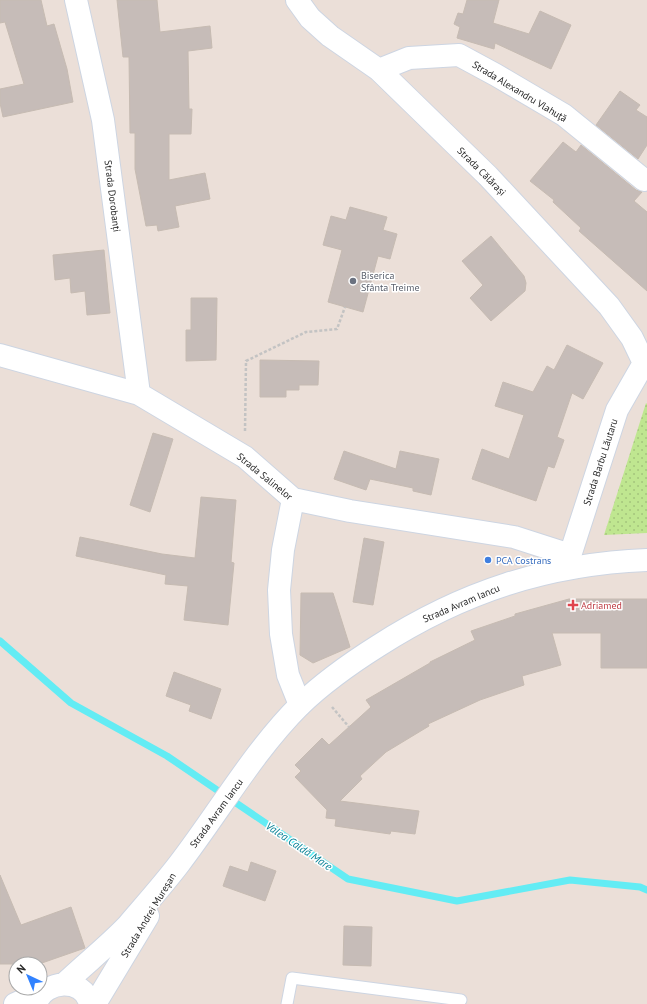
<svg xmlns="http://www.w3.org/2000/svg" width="647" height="1004" font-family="'PT Sans',sans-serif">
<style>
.park{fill:url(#park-dots)}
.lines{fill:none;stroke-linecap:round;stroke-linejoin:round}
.stream{stroke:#63ecf4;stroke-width:7}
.building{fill:#c6bcb8;stroke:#c6bbb2}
.lane-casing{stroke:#cdd5e2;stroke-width:13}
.street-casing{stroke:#cdd5e2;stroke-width:24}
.secondary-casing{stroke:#cdd5e2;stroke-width:24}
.path{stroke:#c3c3c3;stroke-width:2.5;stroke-dasharray:3 2;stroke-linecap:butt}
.lane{stroke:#fff;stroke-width:11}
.street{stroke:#fff;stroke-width:22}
.secondary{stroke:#fff;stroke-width:22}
.worship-dot{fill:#6b7280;stroke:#fff;stroke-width:1.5}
.shop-dot{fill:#3f7fe0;stroke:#fff;stroke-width:1.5}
.health-dot{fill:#e0444e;stroke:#fff;stroke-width:1.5}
.labels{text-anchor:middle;stroke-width:3;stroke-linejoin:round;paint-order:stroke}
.street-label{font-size:10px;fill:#272727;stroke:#fff}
.worship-label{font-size:10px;fill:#5b616d;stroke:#fff;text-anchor:start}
.shop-label{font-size:10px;fill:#366cbe;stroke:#fff;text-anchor:start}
.health-label{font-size:10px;fill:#be3a42;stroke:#fff;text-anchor:start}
.water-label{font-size:11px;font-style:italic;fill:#078296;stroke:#fff}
</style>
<defs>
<pattern id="park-dots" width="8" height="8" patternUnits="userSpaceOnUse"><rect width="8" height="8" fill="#bfe690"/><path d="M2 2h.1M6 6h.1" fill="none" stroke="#a4c57c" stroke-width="1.8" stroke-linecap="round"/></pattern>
</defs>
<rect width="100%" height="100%" fill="#ebdfd8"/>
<path class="park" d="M646 403 647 404V533L604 535Z"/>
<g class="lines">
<path class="stream" d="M0 641 71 703 167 756 348 879 457 901 570 880 640 887 647 890"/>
</g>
<path class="building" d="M0 0H41L47 26 54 24 67 69 73 102 3 117 0 103V89L24 84 5 22 0 23Z
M117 0H157L160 32 210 26 212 48 188 51 189 109H192L191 134H169V180L205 173 210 199 175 206 179 227 158 231 157 225 146 226 135 169V133H130L129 57H123Z
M467 0H499L493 23 529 34 540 11 571 25 551 69 495 43 494 49 457 38 460 27 454 24 458 13 463 14Z
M620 91 640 105 636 110 647 117V145L638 159 596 125Z
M563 142 576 152 581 145 636 190 642 192 634 201 647 212V291L579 231 581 228 553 202 554 200 530 181Z
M350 207 387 217 383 230 397 234 390 259 378 256 363 312 328 302 342 250 323 245 331 216 346 220Z
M491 236 524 276 526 283 525 291 491 321 470 298 483 285 462 261Z
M104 250 110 313 87 315 85 291 71 293 70 278 55 280 53 255Z
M191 298H217L216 360 186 361V330H191Z
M567 345 603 363 583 399 572 393 557 437 564 440 554 468 548 466 536 501 472 479 482 449 509 459 524 415 495 406 503 382 533 392 547 366 554 370Z
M260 360 319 361 318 385H299V390H286V397H260Z
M153 433 173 439 150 512 130 505Z
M344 451 396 469 400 451 439 459 431 495 413 491V488L370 479 366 490 334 479Z
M201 497 236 500 231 562 234 563 228 625 184 620 188 586 165 584 166 575 76 556 80 537 162 554 195 558Z
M364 538 384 542 373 605 353 602Z
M301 593H333L350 647 313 663 300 655Z
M569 599H647V668H601V633H552L561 665 522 676 524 685 480 700 428 724 429 726 386 752 360 776 362 779 340 801 419 811 415 834 391 831 390 834 335 826 336 819 326 818 327 810 295 777 301 771 295 765 322 738 329 745 371 707 366 700 430 663V662L475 640 471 631 515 616V614Z
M174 672 221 689 211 719 189 711 191 705 166 696Z
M251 862 276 871 265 901 223 886 230 866 248 872Z
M0 875 21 925 71 907 85 948 39 964H0Z
M344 926 372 927 371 966 343 965Z"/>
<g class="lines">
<g class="lane-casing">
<path id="lane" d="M287 1004 292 978 461 1000"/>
</g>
<g class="street-casing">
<path id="street" d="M76 0 103 120 139 394
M297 0 310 18 330 36 379 70 488 176 609 306 632 338 644 363
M379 70 409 58 459 55 496 75 564 115 644 180
M0 355 139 394 245 457 293 499 350 511 514 537 570 555
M293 499 283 550 279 590 281 634 288 675 300 705
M566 568 617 410 644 363 647 361"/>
</g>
<g class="secondary-casing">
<path id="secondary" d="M64 984C85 964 108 946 128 925 145 905 163 885 179 864 219 812 253 752 300 705 323 683 351 663 378 646 462 592 547 564 647 560
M15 1004 44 991
M36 1004C44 979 84 977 90 1004
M95 1004 148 916"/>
</g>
<path class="path" d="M245 431 246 361 306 332 337 329 345 307
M332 707 349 727"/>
<use href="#lane" class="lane"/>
<use href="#street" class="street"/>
<use href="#secondary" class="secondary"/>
</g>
<circle class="worship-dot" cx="353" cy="281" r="4"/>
<circle class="shop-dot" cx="488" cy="560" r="4"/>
<path class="health-dot" d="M571 599h4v4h4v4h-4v4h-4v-4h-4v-4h4z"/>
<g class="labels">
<g class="street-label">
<text transform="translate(520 91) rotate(31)" y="4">Strada Alexandru Vlahuță</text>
<text transform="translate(482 171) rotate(45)" y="4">Strada Călărași</text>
<text transform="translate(113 196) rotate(83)" y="4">Strada Dorobanți</text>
<text transform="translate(600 462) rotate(-72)" y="4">Strada Barbu Lăutaru</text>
<text transform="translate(265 476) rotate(39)" y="4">Strada Salinelor</text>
<text transform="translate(461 603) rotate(-23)" y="4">Strada Avram Iancu</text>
<text transform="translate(216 813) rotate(-54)" y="4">Strada Avram Iancu</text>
<text transform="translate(148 915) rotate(-59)" y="4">Strada Andrei Mureșan</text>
</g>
<g class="worship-label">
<text x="361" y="279">Biserica<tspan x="361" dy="12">Sfânta Treime</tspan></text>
</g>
<g class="shop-label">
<text x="496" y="564">PCA Costrans</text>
</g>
<g class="health-label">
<text x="581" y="609">Adriamed</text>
</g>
<g class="water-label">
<text transform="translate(299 846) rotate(34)" y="4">Valea Caldă Mare</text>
</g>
</g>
<g transform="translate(28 976) rotate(316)"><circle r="19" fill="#ffffff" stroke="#a9a9a9"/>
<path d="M0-3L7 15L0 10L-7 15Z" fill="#3182ff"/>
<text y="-6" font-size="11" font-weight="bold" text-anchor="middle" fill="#272727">N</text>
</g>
</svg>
